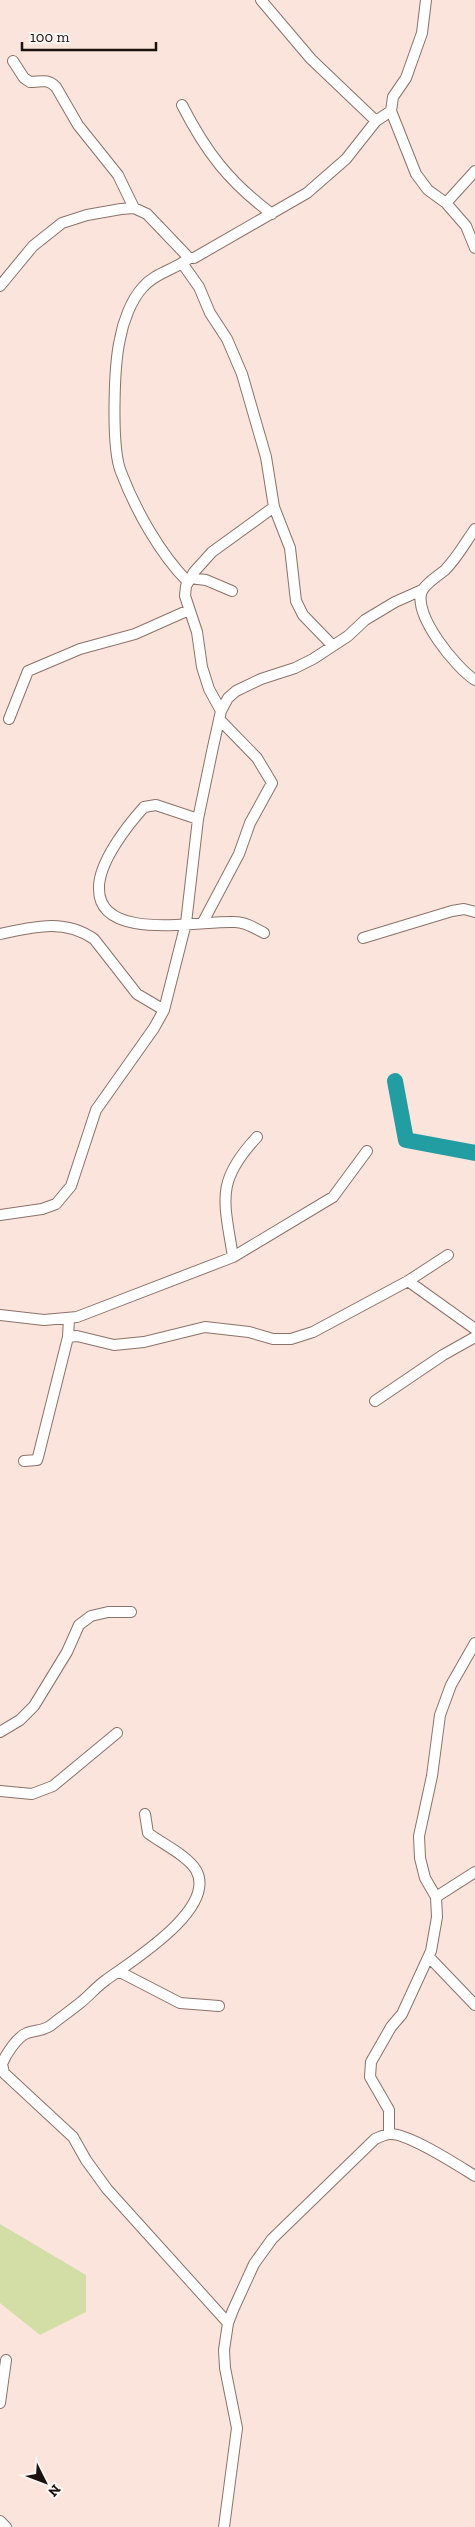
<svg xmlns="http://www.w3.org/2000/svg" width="475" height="2527" font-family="'Zilla Slab',serif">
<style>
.green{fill:#d3dea7}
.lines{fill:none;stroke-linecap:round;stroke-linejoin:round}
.river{stroke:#229da2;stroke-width:16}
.street-casing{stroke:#8b7269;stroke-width:12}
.street{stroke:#fff;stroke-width:10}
</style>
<rect width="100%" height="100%" fill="#fbe4db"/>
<path class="green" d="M0 2224 86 2275V2312L40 2335 0 2303Z"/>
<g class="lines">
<path class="river" d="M395 1081 406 1140 475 1153"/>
<g class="street-casing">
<path id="street" d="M261 0 311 59 376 121
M426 0 422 33 406 78 393 97 391 111 416 174 428 190 446 203 466 226 475 248
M13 61 24 78 30 82C41 82 47 78 56 87L78 125 118 175 134 208
M182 105C206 152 229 182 272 214
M446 203 475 171
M182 263 199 287 210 313 227 339 242 374 266 457 274 507 290 548 296 601 303 615 332 645
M0 286 33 246 62 223 87 215 121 209 134 208 147 214 189 258H194L307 193 346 159 376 121 391 111
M475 529C465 543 457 558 445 570 438 576 426 583 422 591 412 614 456 668 475 680
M190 578 206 580 232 591
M188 582C160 554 135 509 121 472 111 448 114 365 120 339 123 322 131 300 143 287 155 273 174 270 188 259
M221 711 209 689 202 667 197 632 185 596 186 586 194 572 212 552 274 507
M9 719 28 671 80 649 135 634 189 610
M198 819 156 805 144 807C127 826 98 863 99 889 99 943 201 920 235 922 245 922 255 928 264 933
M203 922 239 854 250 823 272 783 257 758 219 719
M0 934C33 927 64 918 94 939L137 994 164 1010
M363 938 452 911 464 909 475 912
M0 1215 42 1209 56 1204 71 1186 96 1110 154 1028 164 1010 186 923 198 819 213 747 221 711 228 698 236 691 261 679 295 668 313 659 348 636 365 620 395 602 422 590
M233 1257C224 1200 215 1182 257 1137
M408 1281 475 1329
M0 1315 44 1320 77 1317 233 1257 333 1197 367 1151
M68 1337 77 1336 114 1345 144 1342 205 1327 249 1332 273 1339H291L313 1332 408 1281 448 1255
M375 1401 443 1355 475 1337
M24 1461 37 1460 38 1457 68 1337 69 1319
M0 1732 20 1720 34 1706 67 1652 79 1625 91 1616 108 1612H131
M0 1791 32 1794 53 1786 117 1733
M145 1814 148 1833C161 1843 188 1856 196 1870 218 1909 130 1962 106 1980 96 1987 89 1996 80 2003 70 2011 60 2018 50 2026 42 2031 36 2030 27 2033 17 2037 6 2054 2 2064L4 2073 73 2137 86 2160 107 2189 228 2323
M436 1897 475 1872
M429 1957 475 2005
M120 1972 180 2003 219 2006
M389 2134V2110L370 2077 371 2062 391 2027 402 2014 431 1951 437 1917 436 1897 425 1878 420 1858 419 1836 432 1776 440 1715 451 1685 475 1643
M0 2403 6 2360
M0 2521 6 2527
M224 2527 237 2428 225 2368 224 2350 228 2323 233 2310 254 2264 272 2239 375 2139C380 2137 385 2134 390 2134 408 2133 459 2166 475 2176"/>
</g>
<use href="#street" class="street"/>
</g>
<g transform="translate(45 2482) rotate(132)" stroke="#fbf5f3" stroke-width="4" paint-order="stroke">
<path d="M0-4L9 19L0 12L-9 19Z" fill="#1b110e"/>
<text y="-8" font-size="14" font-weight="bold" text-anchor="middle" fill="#1b110e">N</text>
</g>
<path d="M22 42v8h134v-8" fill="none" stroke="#1b110e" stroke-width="2.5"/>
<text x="30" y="42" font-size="15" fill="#1b110e" stroke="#fbf5f3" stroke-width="4" paint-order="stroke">100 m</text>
</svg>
